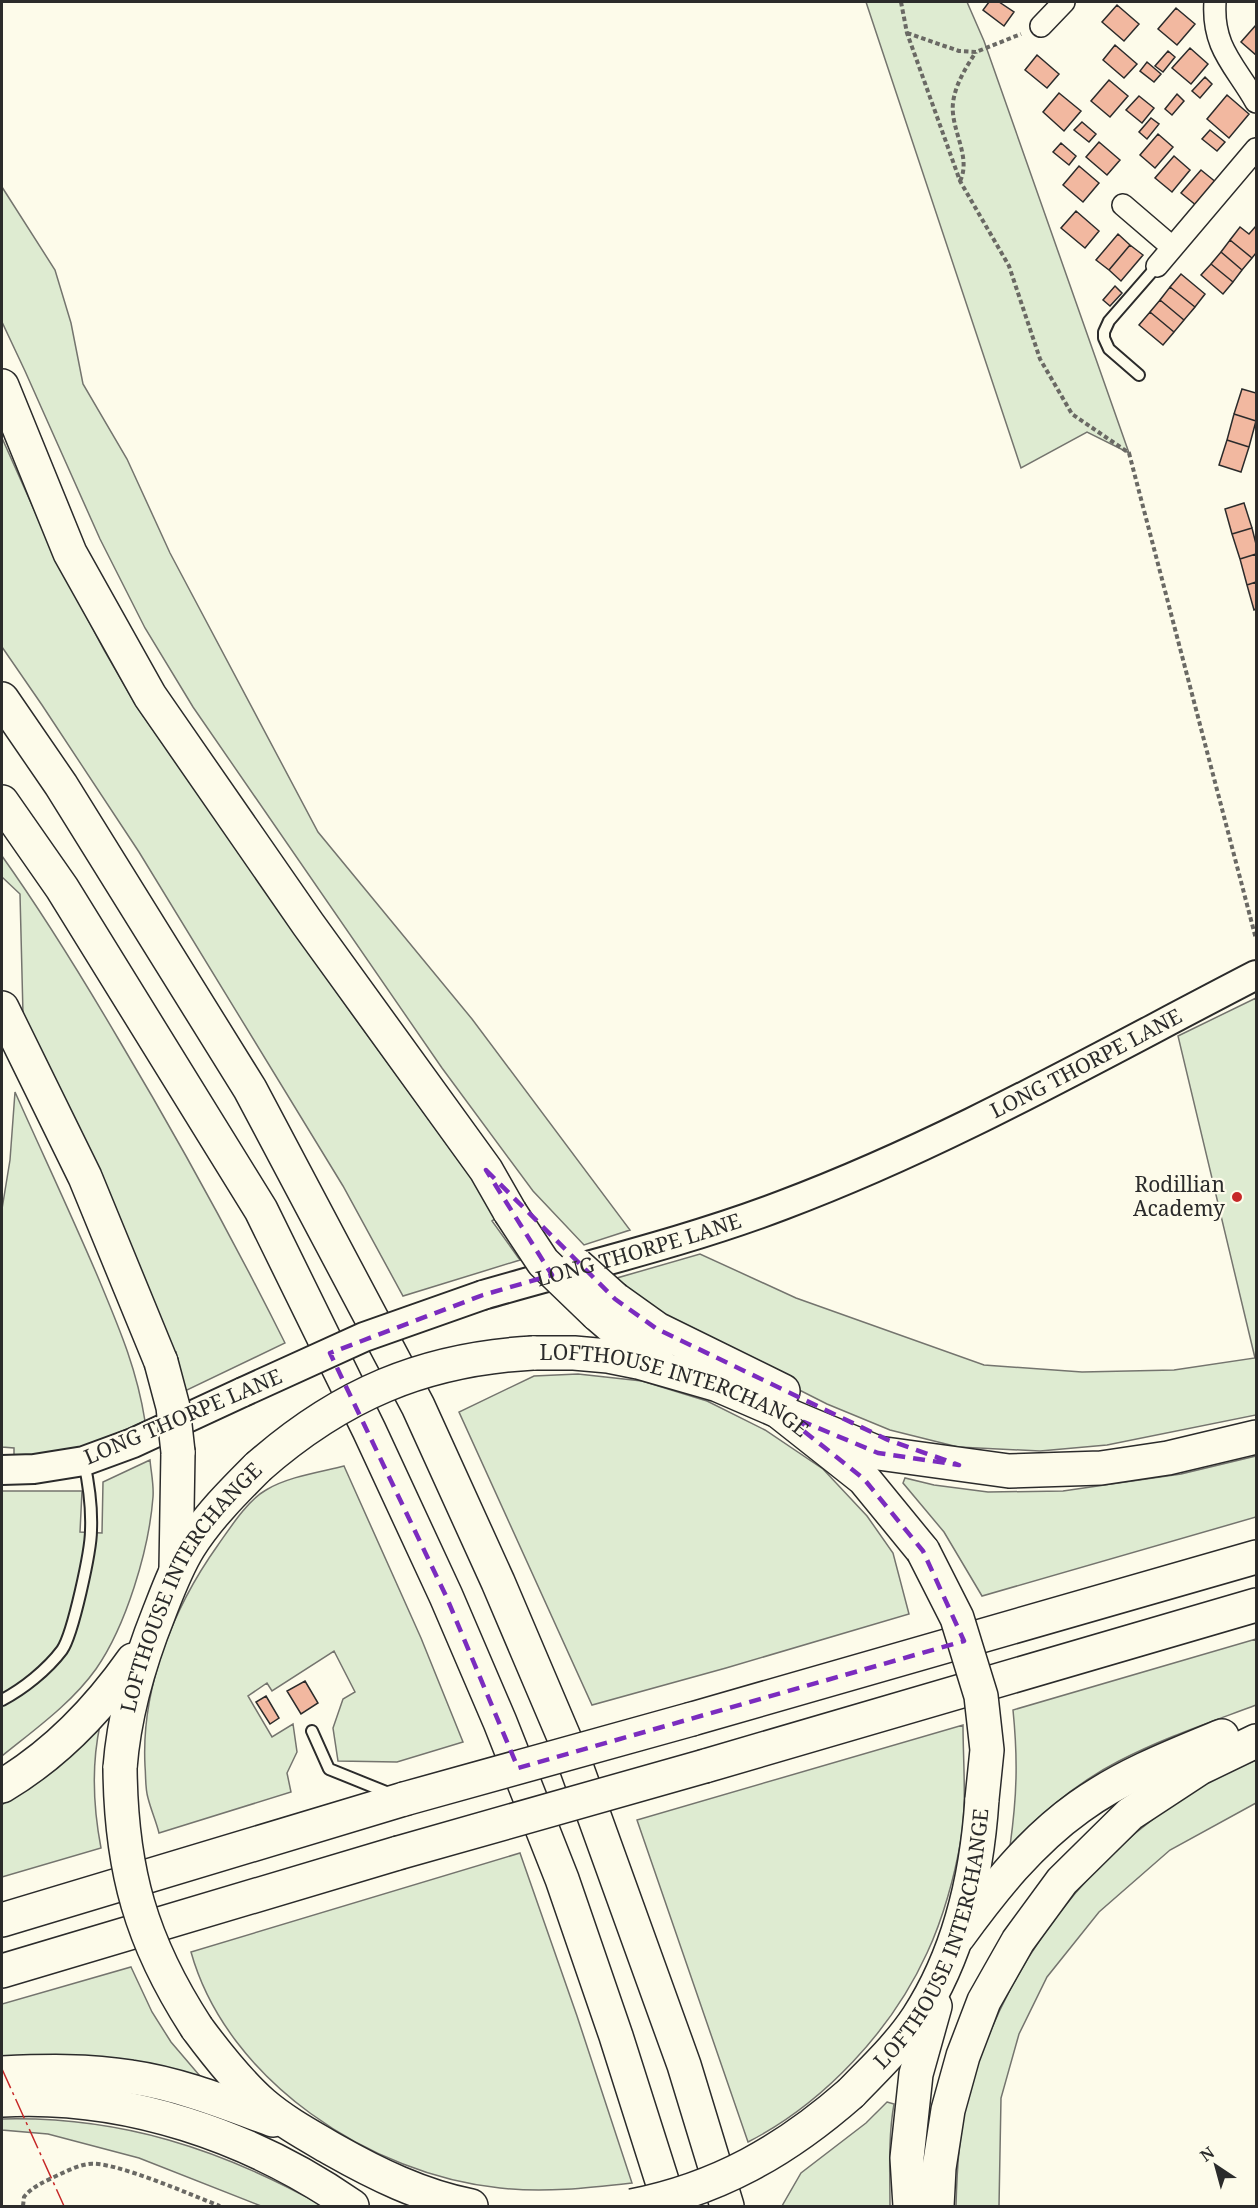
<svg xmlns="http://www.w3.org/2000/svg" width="1258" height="2208" font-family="'Noto Serif',serif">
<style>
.green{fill:#deebd1;stroke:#74746e;stroke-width:1.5}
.building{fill:#f2b8a0;stroke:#2b2b2b;stroke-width:1.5}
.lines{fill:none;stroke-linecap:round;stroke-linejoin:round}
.lane-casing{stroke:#2b2b2b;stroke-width:14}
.street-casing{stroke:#2b2b2b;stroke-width:24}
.secondary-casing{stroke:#2b2b2b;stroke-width:32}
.highway-casing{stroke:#2b2b2b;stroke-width:36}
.path{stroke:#6a6964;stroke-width:4;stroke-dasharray:4.5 3;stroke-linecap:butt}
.lane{stroke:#fdfbea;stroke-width:10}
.street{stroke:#fdfbea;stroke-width:21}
.secondary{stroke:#fdfbea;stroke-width:28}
.highway{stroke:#fdfbea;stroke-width:33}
.secondary-bridge-casing{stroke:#2b2b2b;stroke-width:32;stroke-linecap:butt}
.highway-bridge-casing{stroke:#2b2b2b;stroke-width:36;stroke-linecap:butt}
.secondary-bridge{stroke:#fdfbea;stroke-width:28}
.highway-bridge{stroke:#fdfbea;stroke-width:33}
.power{stroke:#c62828;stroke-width:1.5;stroke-dasharray:21 4.5 3 4.5;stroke-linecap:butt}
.marked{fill:none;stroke:#7b2cbf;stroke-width:4.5;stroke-dasharray:12 8;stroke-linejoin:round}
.poi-dot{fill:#c62828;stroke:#fdfbea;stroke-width:2}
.labels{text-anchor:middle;stroke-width:4.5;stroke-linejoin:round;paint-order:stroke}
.street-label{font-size:21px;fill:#2b2b2b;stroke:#fdfbea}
.poi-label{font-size:21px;fill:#2b2b2b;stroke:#fdfbea;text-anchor:end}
</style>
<rect width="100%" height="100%" fill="#fdfbea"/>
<path class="green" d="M866 2H967L984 41 1129 453 1087 432 1021 468Z
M2 187 55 270 71 323 83 384 127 459 170 553 318 832 472 1019 630 1230 584 1245 533 1191 442 1068 193 707 145 628 100 539 25 371 2 322Z
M2 438 57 561 104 650 137 707 352 1014 499 1216 492 1221 520 1260 403 1296 343 1186 139 852 42 705 2 647Z
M2 856C44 915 82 977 119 1040 178 1139 233 1239 285 1343L185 1391 176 1352 169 1354 23 1014 20 894 2 877Z
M1256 998V1415L1107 1445 1040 1451 958 1447 890 1430 827 1404 661 1320 635 1297 617 1278 700 1254 796 1298 984 1365 1082 1372 1174 1370 1255 1358 1178 1036Z
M15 1092C43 1155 73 1218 100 1282 120 1330 137 1370 145 1421 97 1443 68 1455 14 1456V1448L2 1447V1209L10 1160Z
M578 1374 642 1381 707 1401 765 1430 823 1469 867 1516 893 1553 909 1614 726 1668 592 1705 459 1412 534 1376Z
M1256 1456V1517L982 1596 944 1532 903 1483 905 1478 934 1485 988 1492 1063 1491 1181 1474Z
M150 1460C151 1472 154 1485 153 1497 149 1550 126 1626 96 1669 71 1704 34 1730 2 1756V1491H82L80 1532 102 1533 103 1482Z
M344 1466 421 1638 463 1742 397 1762 338 1761 333 1728 343 1699 355 1692 334 1651 272 1691 267 1683 248 1696 272 1737 293 1724 297 1752 287 1773 291 1792 159 1833C156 1821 151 1810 148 1798 145 1788 146 1777 145 1766 141 1688 173 1608 218 1545 230 1528 248 1500 266 1490 287 1477 320 1472 344 1466Z
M1256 1639V1705C1211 1722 1163 1738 1119 1761 1078 1782 1042 1812 1010 1846 1017 1796 1018 1760 1013 1710Z
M100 1725C91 1767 93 1806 101 1848L2 1877V1805L59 1763Z
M963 1725C963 1762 967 1802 961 1839 955 1875 943 1919 927 1953 892 2030 824 2103 748 2142L637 1820Z
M1256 1760V1803L1170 1850 1099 1912 1047 1977 1019 2034 1001 2098 999 2206H956C957 2169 959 2130 969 2093 1008 1950 1117 1815 1256 1760Z
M520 1853 577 2016 632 2183C588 2188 544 2193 500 2188 371 2175 227 2081 191 1952Z
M131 1967 152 2012 171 2042 206 2083 2 2062V2004Z
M887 2102 894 2104C888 2138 890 2172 890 2206H782L801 2173 866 2123Z
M2 2119C120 2116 221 2149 323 2206H261L139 2158 48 2134 2 2130Z"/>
<path class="building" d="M989 2H999L1014 12 1004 26 983 10Z
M1117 5 1139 24 1124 41 1102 22Z
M1176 8 1195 24 1177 45 1158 29Z
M1256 25V55L1241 42Z
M1115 45 1137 64 1124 78 1103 60Z
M1190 48 1208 64 1191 84 1172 68Z
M1168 51 1175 57 1163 72 1155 66Z
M1037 55 1059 74 1047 88 1025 70Z
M1147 62 1161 74 1154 82 1140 71Z
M1205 77 1212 84 1200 98 1192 91Z
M1109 80 1128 96 1110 117 1091 101Z
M1059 93 1081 111 1064 131 1043 112Z
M1177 94 1184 101 1172 115 1165 109Z
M1227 95 1249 114 1229 138 1207 119Z
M1139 96 1154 108 1142 123 1126 110Z
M1151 118 1159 124 1147 139 1139 132Z
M1082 122 1096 134 1089 142 1074 130Z
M1210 130 1225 142 1217 151 1202 139Z
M1158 134 1173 147 1155 168 1140 155Z
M1099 142 1120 160 1107 175 1086 157Z
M1061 143 1076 156 1069 165 1053 152Z
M1174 156 1190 170 1172 192 1155 178Z
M1079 166 1099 183 1083 202 1063 185Z
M1201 170 1217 183 1197 206 1181 193Z
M1076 211 1099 231 1085 248 1061 228Z
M1256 226V253L1252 258 1230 240 1240 227 1249 234Z
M1118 234 1130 245 1109 270 1096 260Z
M1230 240 1252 258 1242 270 1221 252Z
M1130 245 1143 255 1121 281 1109 270Z
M1221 252 1242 270 1233 282 1211 264Z
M1211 264 1233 282 1223 294 1201 275Z
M1181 274 1205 294 1195 307 1170 287Z
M1115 286 1122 293 1110 306 1103 300Z
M1170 287 1195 307 1184 320 1160 300Z
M1160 300 1184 320 1174 332 1150 312Z
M1150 312 1174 332 1163 345 1139 325Z
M1242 389 1256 393V421L1234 414Z
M1234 414 1256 421 1249 447 1227 440Z
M1227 440 1249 447 1241 472 1219 465Z
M1244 503 1252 528 1232 534 1225 509Z
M1252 528 1256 544V554L1240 559 1232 534Z
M1256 554V582L1247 585 1240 559Z
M1256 582V609L1254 610 1247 585Z
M305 1681 318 1703 301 1714 287 1691Z
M266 1696 279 1718 270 1724 256 1702Z"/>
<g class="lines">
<g class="lane-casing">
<path id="lane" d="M1139 375 1109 349 1104 338V332L1109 321 1157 266
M2 1700C23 1689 47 1670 62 1650 73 1634 91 1551 91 1530 92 1506 89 1485 84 1462
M312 1731 329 1769 391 1794"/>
</g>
<g class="street-casing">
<path id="street" d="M1215 2C1212 48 1235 65 1256 102
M1041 26 1064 2
M1123 205 1172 247
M1157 266 1256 149"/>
</g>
<g class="secondary-casing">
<g id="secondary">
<path id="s1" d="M483 1295C583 1266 686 1242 783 1205 948 1143 1101 1055 1256 975"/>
<path d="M2 1470 34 1469 84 1461 133 1443 243 1392"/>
</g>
</g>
<g class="highway-casing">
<g id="highway">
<path d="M2 386 70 553 150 696 308 924 486 1170 510 1212"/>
<path d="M2 699 61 785 250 1089 418 1406 498 1582 575 1763 684 2065 727 2206"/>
<path d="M2 802 62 888 261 1210 369 1430 446 1596 500 1722 562 1879 616 2036 670 2206"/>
<path d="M2 1008 85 1177 161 1362"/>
<path d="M615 1299 657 1329 783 1391"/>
<path d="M597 1314 633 1345 657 1360"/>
<path id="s2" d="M533 1353H574L608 1356 638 1362 718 1385 778 1411 864 1479 923 1551"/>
<path d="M778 1411 878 1453 1009 1471 1101 1468 1168 1458 1256 1437"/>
<path d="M176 1569 178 1452"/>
<path d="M692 1719 1256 1557"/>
<path d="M705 1766 1256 1605"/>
<path id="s3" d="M120 1768C124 1714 139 1663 159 1613 168 1590 176 1568 189 1547 208 1517 233 1492 258 1467"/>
<path d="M2 1786C56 1754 97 1711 133 1660"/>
<path d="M2 1920 404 1799"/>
<path d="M958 1937C993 1889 1030 1842 1079 1807 1122 1776 1173 1756 1222 1736"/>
<path d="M2 1971 398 1853"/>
<path d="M197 2028C217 2055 238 2082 263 2104 284 2122 308 2135 332 2149 376 2174 421 2196 471 2206"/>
<path d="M2 2073C44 2071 89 2070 131 2077 180 2084 227 2103 273 2120"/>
<path id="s4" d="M851 2093C874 2069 899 2046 918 2017 960 1952 977 1876 982 1799"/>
<path d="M2 2100C126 2093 251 2136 352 2206"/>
<path d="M910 2206 907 2158 916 2074 935 2006"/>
<path d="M937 2206 939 2168 948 2110 963 2056 984 2001 1018 1941 1062 1881 1130 1814 1200 1768 1256 1741"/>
</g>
</g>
<path class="path" d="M901 2 907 33 960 181 1009 266 1040 359 1072 414 1129 453 1256 939
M907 33 959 51 976 52 1021 34
M960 181C972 157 950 129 953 103 955 85 966 67 976 52
M23 2206 24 2197C32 2187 42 2183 54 2177 65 2172 76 2166 88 2164 113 2160 193 2196 220 2206"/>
<use href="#lane" class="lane"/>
<use href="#street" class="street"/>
<use href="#secondary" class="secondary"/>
<use href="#highway" class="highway"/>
<g class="secondary-bridge-casing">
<path id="secondary-bridge" d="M243 1392 364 1337 483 1295"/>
</g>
<g class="highway-bridge-casing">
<path id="highway-bridge" d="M510 1212 543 1262 597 1314
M577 1265 615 1299
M161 1362 173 1407 178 1452
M258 1467C340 1395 423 1359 533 1353
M923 1551 957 1618 981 1696 987 1750 982 1799
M120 1768C121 1870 141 1942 197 2028
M404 1799 692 1719
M398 1853 705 1766
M632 2206C718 2189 785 2151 851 2093"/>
</g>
<use href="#secondary-bridge" class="secondary-bridge"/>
<use href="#highway-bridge" class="highway-bridge"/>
<path class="power" d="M2 2069 64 2206"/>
</g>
<path class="marked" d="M486 1170 615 1299 657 1329 888 1440 959 1465 878 1453 804 1422 800 1428 864 1479 923 1551 964 1641 518 1768 446 1596 330 1353 483 1295 552 1275Z"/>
<circle class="poi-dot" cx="1237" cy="1197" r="6"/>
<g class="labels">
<g class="street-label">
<text dy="7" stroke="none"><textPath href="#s1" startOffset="648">LONG THORPE LANE</textPath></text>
<text dy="7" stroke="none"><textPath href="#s1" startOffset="162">LONG THORPE LANE</textPath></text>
<text dy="7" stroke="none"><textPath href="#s2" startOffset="148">LOFTHOUSE INTERCHANGE</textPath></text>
<text transform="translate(183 1417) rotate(-23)" y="7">LONG THORPE LANE</text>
<text dy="7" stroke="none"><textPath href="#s3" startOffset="198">LOFTHOUSE INTERCHANGE</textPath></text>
<text dy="7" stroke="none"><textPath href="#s4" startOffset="180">LOFTHOUSE INTERCHANGE</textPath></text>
</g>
<g class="poi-label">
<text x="1225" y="1192">Rodillian<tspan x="1225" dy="24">Academy</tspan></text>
</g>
</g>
<rect width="1258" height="2208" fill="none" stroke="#2b2b2b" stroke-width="6"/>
<g transform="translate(1216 2166) rotate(324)" stroke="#fdfbea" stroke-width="4.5" paint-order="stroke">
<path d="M0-4.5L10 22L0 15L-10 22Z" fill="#2b2b2b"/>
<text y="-9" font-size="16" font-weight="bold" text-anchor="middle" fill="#2b2b2b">N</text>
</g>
</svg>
